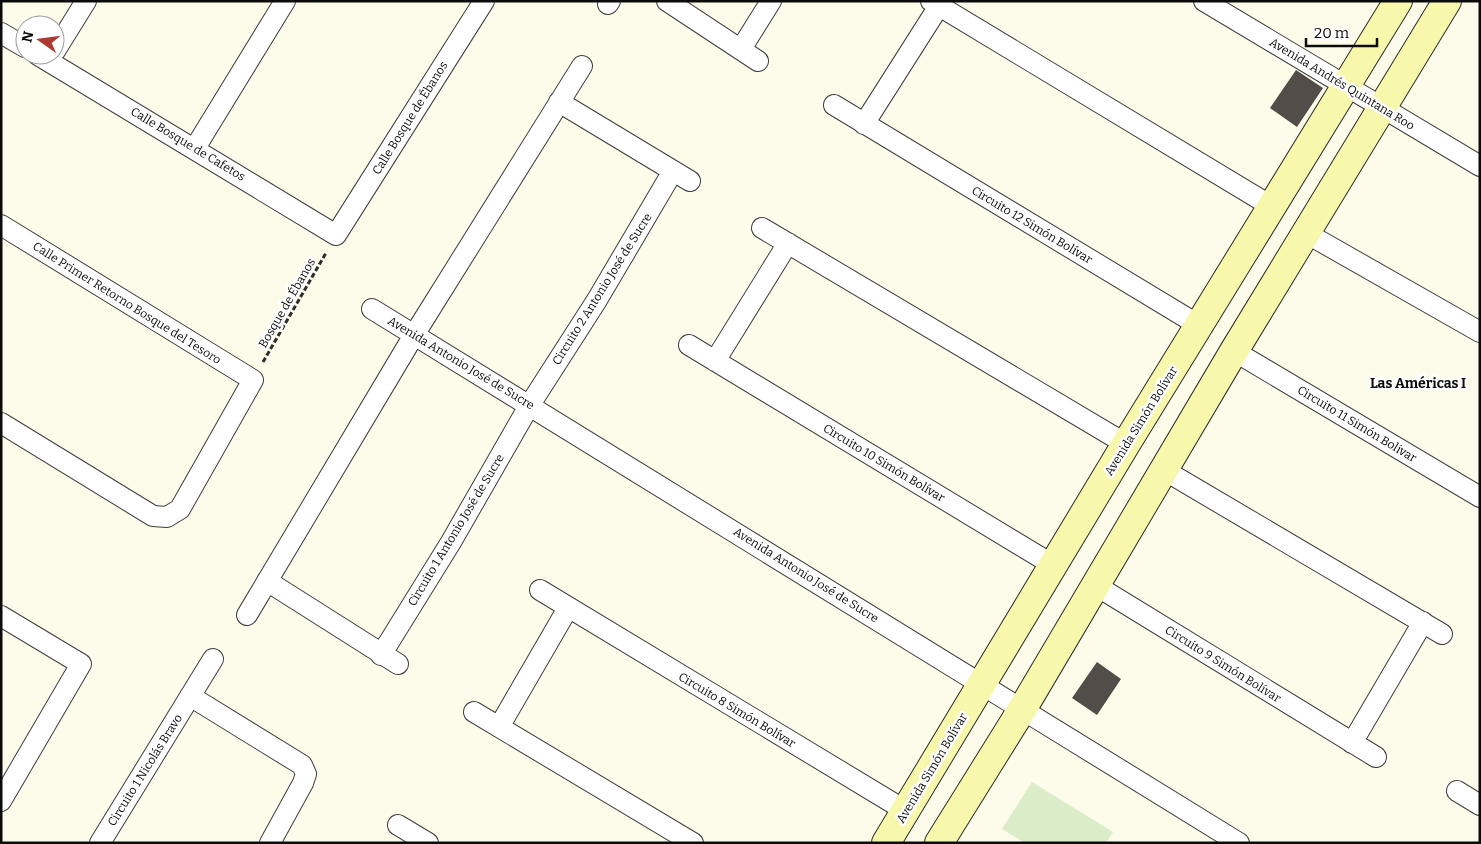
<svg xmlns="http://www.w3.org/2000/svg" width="1481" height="844" font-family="Bitter,serif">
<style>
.pitch{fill:#dbecc9}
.building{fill:#524d48}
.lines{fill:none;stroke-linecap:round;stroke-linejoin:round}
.street-casing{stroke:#3e3e3e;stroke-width:22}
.secondary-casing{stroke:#2d2d2d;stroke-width:30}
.path{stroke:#2d2d2d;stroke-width:3;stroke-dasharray:5 2.5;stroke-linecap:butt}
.street{stroke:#fff;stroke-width:20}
.secondary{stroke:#f7f8ab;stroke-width:28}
.labels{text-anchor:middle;stroke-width:5;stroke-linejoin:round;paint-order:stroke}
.street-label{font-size:12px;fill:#0b0b0b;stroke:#fff}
.neighbourhood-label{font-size:14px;font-weight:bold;fill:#0b0b0b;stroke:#fff}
</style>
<rect width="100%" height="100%" fill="#fdfcea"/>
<path class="pitch" d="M1032 782 1113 832 1106 843H1025L1002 829Z"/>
<path class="building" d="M1296 70 1323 88 1297 127 1270 108Z
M1097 662 1121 679 1097 715 1072 698Z"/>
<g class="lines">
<g class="street-casing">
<path id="street" d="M667 1 758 61
M931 1 1271 206
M1204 1 1480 166
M608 4 610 1
M1 33 25 47
M741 49 771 1
M55 51 86 1
M38 55 336 235 484 1
M559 102 690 181
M834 105 1200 326
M864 124 939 6
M195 148 285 1
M1 225 253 380 180 509 167 517 153 516 1 423
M762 228 1126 444
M1306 233 1480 332
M372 309 1239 843
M689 345 1053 565
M1234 351 1480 497
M715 361 788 243
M1164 470 1442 634
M267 581 398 664
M1095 585 1376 757
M540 590 906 811
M247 615 414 335 582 66
M1 616 81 664 1 801
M381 655 451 542 529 406 597 300 673 171
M190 696 302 765 306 774 303 783 270 843
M474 712 693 843
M499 727 568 608
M1352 743 1423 622
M1457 791 1480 805
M398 825 428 843
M100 843 213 659"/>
</g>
<g class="secondary-casing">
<path id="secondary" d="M886 843 1126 444 1398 1
M939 843 1023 708 1234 351 1447 1"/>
</g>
<path class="path" d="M263 362 326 253"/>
<use href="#street" class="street"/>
<use href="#secondary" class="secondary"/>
</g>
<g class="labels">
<g class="street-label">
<text transform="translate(1342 84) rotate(31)" y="4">Avenida Andrés Quintana Roo</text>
<text transform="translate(410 118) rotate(-58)" y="4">Calle Bosque de Ébanos</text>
<text transform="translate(188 144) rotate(31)" y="4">Calle Bosque de Cafetos</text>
<text transform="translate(1032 225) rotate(31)" y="4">Circuito 12 Simón Bolívar</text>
<text transform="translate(602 289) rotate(-58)" y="4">Circuito 2 Antonio José de Sucre</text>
<text transform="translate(127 303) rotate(32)" y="4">Calle Primer Retorno Bosque del Tesoro</text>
<text transform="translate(287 303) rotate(-60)" y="4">Bosque de Ébanos</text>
<text transform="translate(461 363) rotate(31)" y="4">Avenida Antonio José de Sucre</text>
<text transform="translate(1141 421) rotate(-58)" y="4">Avenida Simón Bolívar</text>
<text transform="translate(1357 424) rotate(31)" y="4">Circuito 11 Simón Bolivar</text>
<text transform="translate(884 463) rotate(31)" y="4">Circuito 10 Simón Bolívar</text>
<text transform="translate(456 530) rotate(-59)" y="4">Circuito 1 Antonio José de Sucre</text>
<text transform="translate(806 575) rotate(32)" y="4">Avenida Antonio José de Sucre</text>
<text transform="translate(1223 664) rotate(32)" y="4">Circuito 9 Simón Bolívar</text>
<text transform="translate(737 710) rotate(31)" y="4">Circuito 8 Simón Bolívar</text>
<text transform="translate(932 768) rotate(-59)" y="4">Avenida Simón Bolívar</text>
<text transform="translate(145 770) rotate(-58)" y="4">Circuito 1 Nicolás Bravo</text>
</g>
<g class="neighbourhood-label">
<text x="1418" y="388">Las Américas I</text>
</g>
</g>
<rect width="1481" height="844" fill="none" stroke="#0b0b0b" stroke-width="5"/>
<g transform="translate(40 40) rotate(284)"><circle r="24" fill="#ffffff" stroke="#9d9d9d"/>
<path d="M0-4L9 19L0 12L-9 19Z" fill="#ae3930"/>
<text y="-8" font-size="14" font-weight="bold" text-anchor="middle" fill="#0b0b0b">N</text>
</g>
<path d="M1306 38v8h71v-8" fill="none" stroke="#0b0b0b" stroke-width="2.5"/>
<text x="1314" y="38" font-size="15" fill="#0b0b0b" stroke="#ffffff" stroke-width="4" paint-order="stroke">20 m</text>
</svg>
